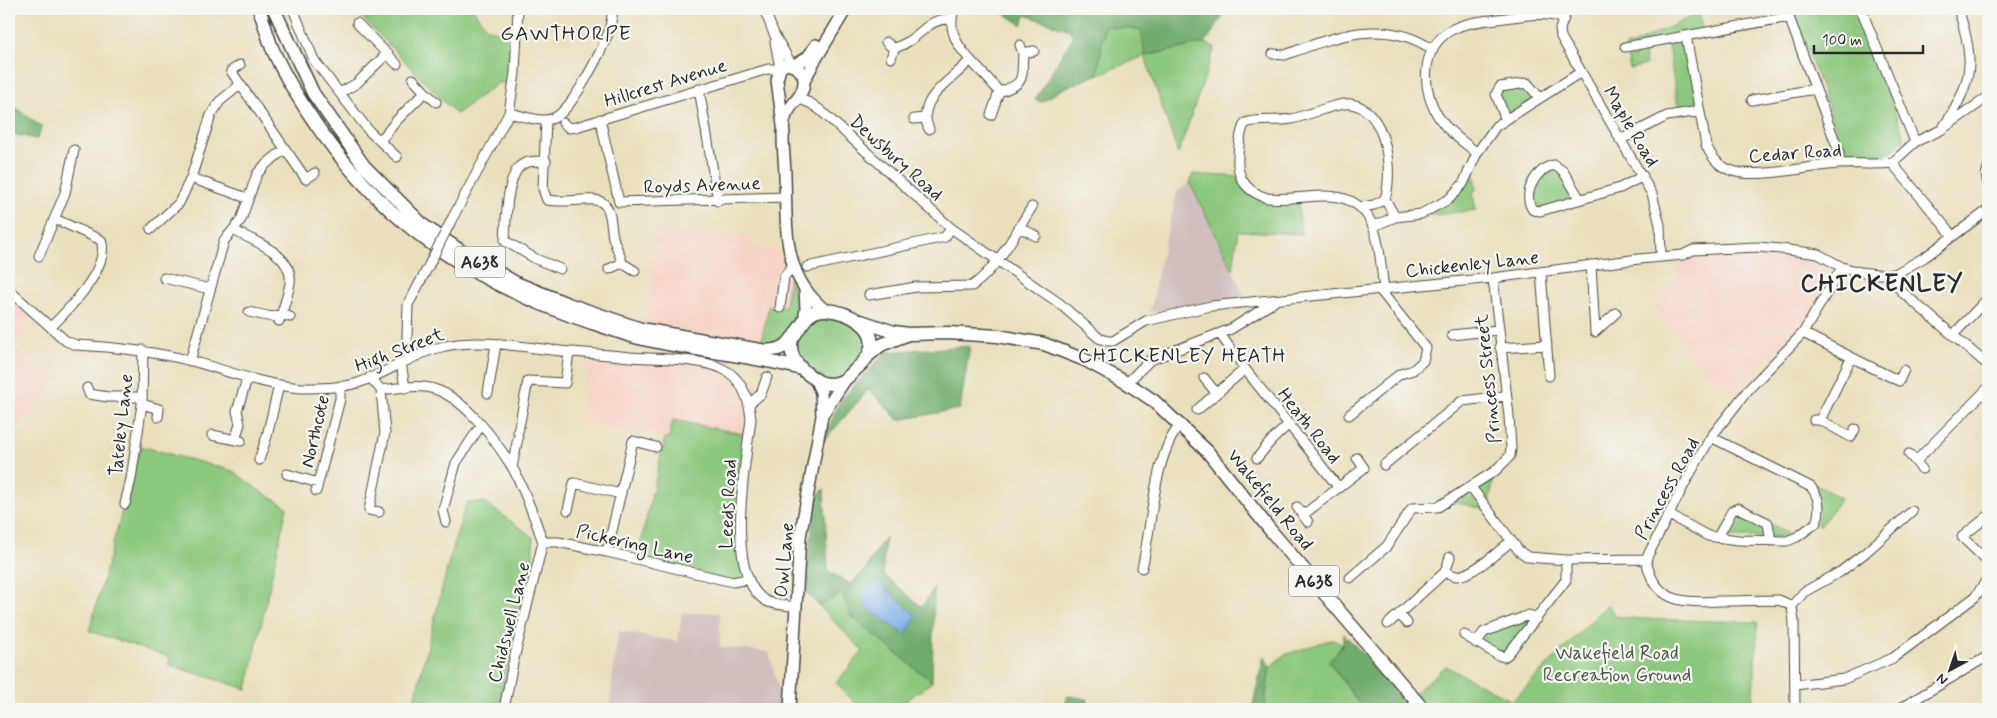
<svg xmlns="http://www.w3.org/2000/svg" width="1997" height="718" font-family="Mynerve,sans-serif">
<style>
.built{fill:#f6d2c4}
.industrial{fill:#d1bfbe}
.green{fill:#8bc77c;stroke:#5b7954}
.forest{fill:#70ac6c;stroke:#4e6c4c}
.water{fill:#7aaae5;stroke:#526a88}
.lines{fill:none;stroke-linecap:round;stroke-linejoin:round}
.minor-casing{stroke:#484641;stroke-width:11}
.major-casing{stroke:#484641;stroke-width:14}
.highway-casing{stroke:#484641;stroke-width:15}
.minor{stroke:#fff;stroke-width:9}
.major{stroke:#fff;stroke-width:11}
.highway{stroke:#fff;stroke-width:12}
.minor-bridge-casing{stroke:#484641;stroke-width:11;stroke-linecap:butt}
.minor-bridge{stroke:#fff;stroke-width:9}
.labels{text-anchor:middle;stroke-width:4.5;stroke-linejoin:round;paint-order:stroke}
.shield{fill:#f6f6f2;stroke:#686867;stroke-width:1}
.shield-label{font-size:18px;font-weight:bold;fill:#2b2b2b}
.street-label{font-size:19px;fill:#2b2b2b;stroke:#f6f6f2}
.park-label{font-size:19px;fill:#485a43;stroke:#f6f6f2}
.neighbourhood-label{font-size:20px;letter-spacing:1px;fill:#2b2b2b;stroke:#f6f6f2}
.quarter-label{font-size:21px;letter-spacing:1px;fill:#2b2b2b;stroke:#f6f6f2}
.district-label{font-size:24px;font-weight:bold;letter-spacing:1px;fill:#2b2b2b;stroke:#f6f6f2}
</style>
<rect width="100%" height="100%" fill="#f6f6f2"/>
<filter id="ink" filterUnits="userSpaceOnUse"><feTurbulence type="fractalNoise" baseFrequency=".02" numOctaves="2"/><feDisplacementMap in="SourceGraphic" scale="10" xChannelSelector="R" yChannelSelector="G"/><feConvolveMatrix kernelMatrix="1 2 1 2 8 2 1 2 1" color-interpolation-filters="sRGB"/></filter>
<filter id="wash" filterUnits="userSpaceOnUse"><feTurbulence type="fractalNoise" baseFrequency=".0096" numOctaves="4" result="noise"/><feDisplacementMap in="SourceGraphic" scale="20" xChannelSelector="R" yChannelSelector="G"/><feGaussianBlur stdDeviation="1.12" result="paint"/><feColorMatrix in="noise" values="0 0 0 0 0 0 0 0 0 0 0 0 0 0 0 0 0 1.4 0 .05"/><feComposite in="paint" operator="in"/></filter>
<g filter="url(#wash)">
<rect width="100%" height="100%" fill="#e9dfbc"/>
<path class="built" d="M655 233 749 236V246L775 249 790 275 801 300 800 317 788 334 782 340 775 345 766 347 644 322 649 306Z
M1765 256 1796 258 1824 266 1829 278 1808 316 1737 391 1722 382 1720 385 1702 375 1704 366 1690 357 1666 318 1655 307 1669 289 1682 262Z
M9 290 33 311 27 317V329L13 347 56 381 9 439Z
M588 353 723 369 750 403 749 435 673 420 669 439 581 422Z"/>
<path class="industrial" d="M1190 183 1245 296 1150 312 1162 252 1178 191Z
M682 613H720V647L769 652 782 702 780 709H609L618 631 678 642Z"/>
<path class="green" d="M354 9H473L487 29 511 33 510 82 498 83 456 114Z
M1790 9H1856L1904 136C1905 151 1866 162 1854 159 1850 158 1847 154 1844 152L1800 28 1795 22Z
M1699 13 1703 33 1686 36 1699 111 1679 114 1667 40 1643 44 1646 65 1630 69 1625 47 1632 45Z
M1105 26 1142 30 1145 56 1205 43 1215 47 1178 154 1145 56 1097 75Z
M1527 83 1539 97 1505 118 1496 94 1500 87Z
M1554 165 1580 199 1540 211 1529 201 1533 183Z
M1470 171 1474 172 1476 190 1473 193 1476 210 1427 216 1421 214 1441 204Z
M1193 174 1241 177 1258 195 1298 198 1301 234 1238 231 1233 270 1190 183Z
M789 278C792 286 798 295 800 303 803 320 783 335 771 344L761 342 769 306H785Z
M814 313 855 318 871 349 835 384 796 364 792 338Z
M673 420 749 435 740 525 747 579 733 582 637 559 665 438H669Z
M140 446 233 471 260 491 287 507 247 689 169 665V657L89 631 122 511 125 510Z
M1495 471 1488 510 1448 501Z
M1814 484 1841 498 1820 527 1816 523 1819 515 1811 487Z
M484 502 533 537V569L515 627 499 709H412L449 561 466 503Z
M1738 508 1797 537H1718Z
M842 593 851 616 932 682 895 709H861L836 683 863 651 819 606Z
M1608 604 1615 616 1641 619 1758 622 1752 709H1423L1411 696 1446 666 1512 701Z
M1529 615 1536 619 1508 654 1476 643 1484 632Z
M1333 639 1342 645 1329 662 1363 709H1264L1270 667 1284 655Z"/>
<path class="forest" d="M1002 9H1228L1205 43 1145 56 1141 30 1105 26 1097 75 1062 89 1042 102 1035 100 1073 36 1069 30 1025 15 1022 25 1001 11Z
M9 103 42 127 37 139 16 135 9 130Z
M970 346 960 409 898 420 869 389 822 443 840 401 886 352Z
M824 489 828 571 851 584 866 568 885 537 883 574 922 607 934 587 932 682 851 616 842 593 819 606 804 591 816 497Z
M1344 634 1414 709H1363L1329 661 1342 646Z
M1264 656 1270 667 1264 709H1252Z
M1068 696 1088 699 1087 709H1064Z"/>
<path class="water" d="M878 581 916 616 906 635 867 608 861 595Z"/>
</g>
<g filter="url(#ink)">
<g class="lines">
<g class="minor-casing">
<path id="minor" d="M293 9 314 60 369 131 397 157
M764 9 774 34 792 65
M954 9C942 45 981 66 999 92L991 115
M1567 9 1560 29 1561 37 1652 194 1660 225 1661 256
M1786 9 1839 152V164
M1861 9 1915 142
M357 23 397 64
M1686 36 1706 145C1712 158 1719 167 1733 171 1756 179 1811 166 1837 164 1855 163 1873 165 1892 163L1915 142 1941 130 1988 97
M775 42 780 68
M886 42 894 49
M1020 45 1023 53 1034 51
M1625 47 1789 17
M1273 54 1285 55C1333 37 1386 16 1433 50
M891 58 894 49C899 46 905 44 909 41 924 31 931 18 951 19
M240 65 231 71 306 179 315 173
M413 79 425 92
M699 89 718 201
M999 92C1027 83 1021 79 1023 53
M340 93 357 83 388 53
M797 98 810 103 820 110 951 228 1059 303 1099 338 1107 341H1113L1146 321 1211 306 1493 278 1639 259 1683 255 1693 250 1757 247 1781 249 1818 254 1842 267 1860 272 1877 274H1895L1925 257 1988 210
M1752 100 1815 89
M509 113C521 115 542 124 554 118 573 109 601 52 609 31 611 24 612 16 613 9
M1505 118 1496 94 1500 87 1527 83 1539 97
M600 119 619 202 786 197
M914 119 925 118
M546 120 543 189 547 200C563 203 578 199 594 200 613 201 610 224 613 237 615 246 620 253 622 263
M563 123 569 128 576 127 768 69H779
M1944 126C1974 82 1975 58 1958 9
M929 129C914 98 954 80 970 60
M1620 140 1667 116 1699 111
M380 141 397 120 425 92 436 102
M1477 153C1464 142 1449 133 1440 119 1421 92 1419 47 1453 29 1467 22 1483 21 1498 19 1521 16 1540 11 1562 18
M546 161C537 161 526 160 519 167 506 182 506 222 505 241L536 259 560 269
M1892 163 1953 236
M1988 169 1986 175 1988 183
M191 178 247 198
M1580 199 1563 171 1554 165C1536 168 1521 195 1533 210L1540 211 1620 188 1643 176
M1361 207 1374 205 1385 199
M453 217 509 113 515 73 518 9
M1374 226 1395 217 1421 214 1449 199 1463 184 1477 153 1496 126 1581 72
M1019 227 1036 236
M151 229 179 203 191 178 211 115 220 101 240 85
M233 230C253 241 294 254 290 283 288 296 283 309 279 321
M39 256 65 193 74 150
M1591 265 1595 332 1616 313
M807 267 945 237 951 228
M609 269 622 263 635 271
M1541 272 1549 376
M1895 274 1899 288 1902 292 1988 365
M164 278 210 289
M1384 289C1378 248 1381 196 1325 196 1306 196 1287 200 1267 198 1240 189 1235 172 1239 146 1240 137 1241 130 1245 123 1260 118 1276 122 1291 119 1307 116 1338 102 1351 104 1386 109 1394 171 1385 199L1395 217
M9 290 66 341 76 345C115 347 150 351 188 360 226 370 261 385 302 388 320 388 340 388 358 383 388 373 414 353 445 346 480 339 516 346 551 350 577 353 603 354 630 357 655 359 702 358 723 369 743 379 749 399 751 419 746 461 723 576 766 601 774 605 787 605 796 607
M869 295 916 287 972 286C998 268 1015 233 1032 207
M780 308 784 277 793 265
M249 312 272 317 281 314 290 317
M51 327C69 309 111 267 101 240L55 219
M1803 333 1899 381 1904 370
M1220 334 1245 369 1339 488
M1954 334 1988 298
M1452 335 1498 330
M1500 348 1547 345
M409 359 407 337 408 305 429 265
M190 361 224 241 241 220 257 174 265 165 285 149
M401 362 405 388
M370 377 381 390C397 388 418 384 434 389 465 398 496 441 512 467 525 490 534 517 543 542
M1204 378 1217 394
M1127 383 1150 360 1231 329 1274 302
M87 388 89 394 108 397H142
M488 393 496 344
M750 403 761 394 767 377
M142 404 159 409 158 417
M1197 410 1245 369
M1349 415 1400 374 1413 370 1423 361 1426 348 1380 290
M1814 420H1820L1851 437 1855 429
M1820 420 1851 358
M518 432 528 381 565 383 569 352
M212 435 241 441
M235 440 240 424 237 411 247 379
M1909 454 1922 469
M1257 458 1271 441 1289 424
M259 460 267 436 279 385
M1916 461 1988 388
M1384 465 1462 401 1506 396
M512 467 518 438
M287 474 318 483
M1471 487 1519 551 1528 557 1566 560 1646 559
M316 491 340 399V386
M125 504 131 479 142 404 143 350
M1297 507 1308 522
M568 510 574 483 621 494
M379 512 369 510 385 433 381 390
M1303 515 1364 468 1357 458
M1669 515 1708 536 1738 540 1787 541 1797 537 1816 523C1821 510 1820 498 1811 487L1711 437
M1988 516 1962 537 1988 562
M446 522 443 510 456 463 481 425
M1718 537 1732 511 1738 508 1768 523 1771 541
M543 542H558L607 552 733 582 747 579
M607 552 633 441 656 447
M1646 559 1687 479 1711 437 1748 390 1803 333 1842 267
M1646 559C1654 604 1684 603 1721 601 1740 601 1760 600 1779 600L1792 606 1794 622 1795 709
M1142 568C1152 528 1153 454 1181 424
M1445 572C1448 573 1453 575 1456 576 1472 576 1499 551 1511 541
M1350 578 1387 546 1412 508 1438 507 1495 471 1510 456 1511 448 1509 416 1493 278
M1792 606 1804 592 1840 572 1865 553 1912 511
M1399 614 1407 623
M1388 624 1445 572 1450 557
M1464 635 1498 655 1504 657 1508 654 1566 580V560
M1476 643 1484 632 1529 615 1536 619
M1795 685 1844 679 1893 658 1975 597 1988 578
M504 709 513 663 543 542
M1899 709 1988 656"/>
</g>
<g class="major-casing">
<path id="major" d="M794 65 808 57 816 45
M804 81 814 62 846 9
M784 133 777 80 780 68 787 64C796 66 805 72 804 82 804 98 786 106 784 122 781 139 785 159 785 176 787 226 781 275 825 310
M804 320 806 309 805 290
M824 412 845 380
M790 709 800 537 822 416 821 392 816 381"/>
</g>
<g class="highway-casing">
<path id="highway" d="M259 9C264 22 267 35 272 48 285 78 303 106 322 133 393 231 478 285 592 323 606 327 620 333 635 337 690 351 747 354 802 369
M274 9 313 93 364 166 424 226 461 251 516 283 568 304 641 329 766 351C773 350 779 350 785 346 800 335 803 308 826 310 849 312 881 327 869 354 866 360 861 365 856 369 847 379 838 387 823 383 816 381 810 376 804 371 793 361 789 352 792 338
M861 321 894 332 908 334 948 333 998 336 1044 344 1085 360 1127 383 1154 401 1207 451 1271 531 1423 709
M869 355 881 345 906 335"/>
</g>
<use href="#minor" class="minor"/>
<use href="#major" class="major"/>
<use href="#highway" class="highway"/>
<g class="minor-bridge-casing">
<path id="minor-bridge" d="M429 265 453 217"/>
</g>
<use href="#minor-bridge" class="minor-bridge"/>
</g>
</g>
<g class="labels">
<g class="shield">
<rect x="455" y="246.5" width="50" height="31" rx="4"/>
<rect x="1289" y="565.5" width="50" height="31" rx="4"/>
</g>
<g class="shield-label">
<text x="480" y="268">A638</text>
<text x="1314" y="587">A638</text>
</g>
<g class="street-label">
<text transform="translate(665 82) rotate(-17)" y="7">Hillcrest Avenue</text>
<text transform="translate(1632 126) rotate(59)" y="7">Maple Road</text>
<text transform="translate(1795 152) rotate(-4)" y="7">Cedar Road</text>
<text transform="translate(897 157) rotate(42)" y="7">Dewsbury Road</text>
<text transform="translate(702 184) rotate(-2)" y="7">Royds Avenue</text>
<text transform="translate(1472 263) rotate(-6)" y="7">Chickenley Lane</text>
<text transform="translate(399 349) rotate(-21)" y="7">High Street</text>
<text transform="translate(1487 379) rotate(-96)" y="7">Princess Street</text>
<text transform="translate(120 425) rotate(-84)" y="7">Tateley Lane</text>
<text transform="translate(1310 425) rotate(52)" y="7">Heath Road</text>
<text transform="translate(314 431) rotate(-77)" y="7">Northcote</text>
<text transform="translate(1666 488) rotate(-61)" y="7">Princess Road</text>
<text transform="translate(1271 499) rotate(51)" y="7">Wakefield Road</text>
<text transform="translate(727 504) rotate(-87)" y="7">Leeds Road</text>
<text transform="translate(635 543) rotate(13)" y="7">Pickering Lane</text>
<text transform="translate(783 560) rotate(-85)" y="7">Owl Lane</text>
<text transform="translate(508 622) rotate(-76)" y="7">Chidswell Lane</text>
</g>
<g class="park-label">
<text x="1617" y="659">Wakefield Road<tspan x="1617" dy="22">Recreation Ground</tspan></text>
</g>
<g class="neighbourhood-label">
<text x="1182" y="362">CHICKENLEY HEATH</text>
</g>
<g class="quarter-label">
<text x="566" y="40">GAWTHORPE</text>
</g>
<g class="district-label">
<text x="1882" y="291">CHICKENLEY</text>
</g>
</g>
<rect width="1997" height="718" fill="none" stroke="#f6f6f2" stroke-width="30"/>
<g transform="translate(1950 670) rotate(220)" stroke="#f6f6f2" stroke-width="4" paint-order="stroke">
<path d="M0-4L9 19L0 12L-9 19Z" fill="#2b2b2b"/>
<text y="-8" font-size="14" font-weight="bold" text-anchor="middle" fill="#2b2b2b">N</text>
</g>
<path d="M1814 45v8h109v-8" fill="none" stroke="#2b2b2b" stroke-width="2.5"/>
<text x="1822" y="45" font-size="15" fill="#2b2b2b" stroke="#f6f6f2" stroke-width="4" paint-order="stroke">100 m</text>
</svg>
